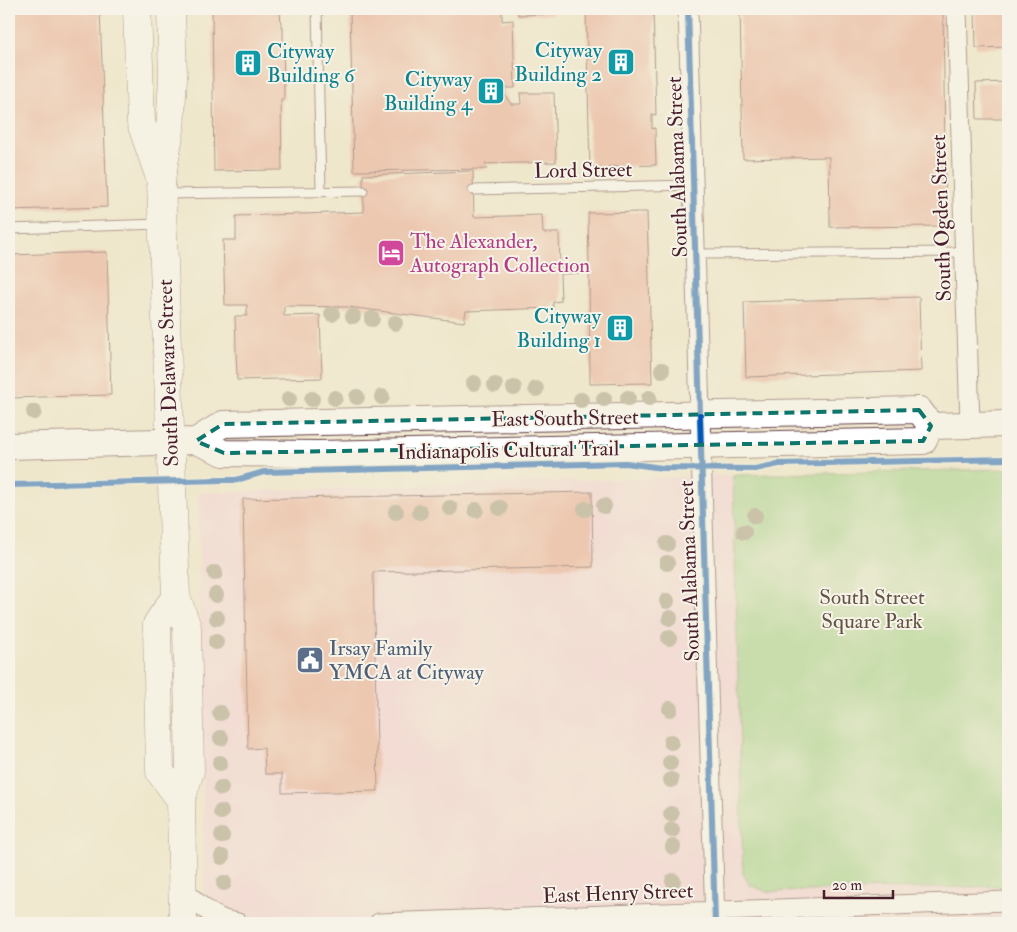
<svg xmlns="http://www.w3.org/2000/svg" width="1017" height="932" font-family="'IM FELL Double Pica',serif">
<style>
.built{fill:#f5cfdb}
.green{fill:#99d083;stroke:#727857}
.building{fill:#eba391}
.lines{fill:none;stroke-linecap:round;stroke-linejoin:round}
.lane-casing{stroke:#633d43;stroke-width:11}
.street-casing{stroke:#633d43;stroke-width:21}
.secondary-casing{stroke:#633d43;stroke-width:28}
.primary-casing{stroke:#633d43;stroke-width:29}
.lane{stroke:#fff;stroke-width:9}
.street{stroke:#fff;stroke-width:19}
.secondary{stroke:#fff;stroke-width:26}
.primary{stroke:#fff;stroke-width:28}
.cycleway-casing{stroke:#f7f3e8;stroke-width:9}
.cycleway{stroke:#0057b8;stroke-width:6}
.tree{fill:#a19682}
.marked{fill:none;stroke:#0f766e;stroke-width:4;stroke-dasharray:10 6;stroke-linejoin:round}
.labels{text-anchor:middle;stroke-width:4;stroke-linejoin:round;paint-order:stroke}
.culture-label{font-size:21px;fill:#0d838f;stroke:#f7f3e8;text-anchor:end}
.street-label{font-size:21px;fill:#4a1f2b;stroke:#f7f3e8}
.hotel-label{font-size:21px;fill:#b23c85;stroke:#f7f3e8;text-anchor:start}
.park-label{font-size:21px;fill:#625445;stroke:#f7f3e8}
.service-label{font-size:21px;fill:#4e5e75;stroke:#f7f3e8;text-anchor:start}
</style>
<rect width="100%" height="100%" fill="#f7f3e8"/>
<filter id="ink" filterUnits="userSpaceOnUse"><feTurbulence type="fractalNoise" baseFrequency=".02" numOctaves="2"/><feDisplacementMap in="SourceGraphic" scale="10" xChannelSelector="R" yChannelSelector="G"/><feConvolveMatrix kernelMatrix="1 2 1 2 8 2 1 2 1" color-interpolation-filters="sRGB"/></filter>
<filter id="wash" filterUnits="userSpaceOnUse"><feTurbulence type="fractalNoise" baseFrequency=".0096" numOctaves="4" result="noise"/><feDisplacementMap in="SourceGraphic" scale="20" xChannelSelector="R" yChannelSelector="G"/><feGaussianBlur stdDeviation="1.12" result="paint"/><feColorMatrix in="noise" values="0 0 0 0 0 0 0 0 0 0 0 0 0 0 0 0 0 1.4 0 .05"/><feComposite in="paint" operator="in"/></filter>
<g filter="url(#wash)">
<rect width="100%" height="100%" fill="#efe7cc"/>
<path class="built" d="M1008 468V923H205L198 493 733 475Z"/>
<path class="green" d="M1008 469V886L767 892 750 885 743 874 733 475Z"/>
<g id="blocks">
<path class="building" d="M9 9H100L107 207 9 210Z
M212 9H280L281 26H283L284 100H281L282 170 214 171Z
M350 9H506L502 13V21L513 20 515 88H504V94L511 104H521L520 93H554L556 162 485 164 487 169 354 171Z
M518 9H553V14L518 15Z
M586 9H653L656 115 652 114V129L655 128 656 165 590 167Z
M740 9H943L946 226 830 227 829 157 743 159Z
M975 9H1008V47L976 48Z
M1008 82V119H977L976 83Z
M473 171 474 217 542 215 543 233H559L560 267 589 266 588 213 647 212 652 383 590 384 589 273 560 274 561 301 553 302V308L466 311 464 322 348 307 284 306V316L320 315 322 378 237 380 235 316H247V305H225L223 240H236V216L364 212 363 175Z
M107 252 111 395 9 398V255Z
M919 297 921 371 746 377 744 302Z
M592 492 593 567 373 572 378 791 282 793V774H265L264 748 248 749 243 499Z"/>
</g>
</g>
<g filter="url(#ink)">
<use href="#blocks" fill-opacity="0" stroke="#633d43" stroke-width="1"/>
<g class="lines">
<g class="lane-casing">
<path id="lane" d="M317 9 321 192
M473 190 693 185
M164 194 363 191
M9 229 161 224
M696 254 965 252"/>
</g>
<g class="street-casing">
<path id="street" d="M688 9 715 923
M957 9 970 425
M182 889C194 900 207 913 222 919 227 921 233 922 238 923
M379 923 1008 901"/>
</g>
<g class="secondary-casing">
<path id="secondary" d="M931 426 1008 424
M196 441 223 424 919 410 931 426
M9 446 196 441 224 453 318 454 923 441 931 426"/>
</g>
<g class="primary-casing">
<path id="primary" d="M137 9 141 123 160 178
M171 9 173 77 170 130 161 180 176 596 187 627 190 771 181 800 183 923
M176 596 157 624 160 772 181 800"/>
</g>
<use href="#lane" class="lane"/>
<use href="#street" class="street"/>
<use href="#secondary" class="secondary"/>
<use href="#primary" class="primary"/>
<g class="cycleway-casing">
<path id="cycleway" d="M688 9 715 923
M9 485 224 480H236L264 472 626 463 662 468 755 469 779 464 1008 459"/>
</g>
<use href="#cycleway" class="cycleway"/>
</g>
<g class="tree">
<circle cx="332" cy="314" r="8"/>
<circle cx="353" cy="316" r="8"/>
<circle cx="372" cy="319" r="8"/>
<circle cx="395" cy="323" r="8"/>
<circle cx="662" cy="370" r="8"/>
<circle cx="474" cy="383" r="8"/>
<circle cx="495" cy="385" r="8"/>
<circle cx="514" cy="388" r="8"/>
<circle cx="536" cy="389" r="8"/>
<circle cx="357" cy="397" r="8"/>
<circle cx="382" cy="397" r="8"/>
<circle cx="335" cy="398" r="8"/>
<circle cx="628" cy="398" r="8"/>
<circle cx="649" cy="398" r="8"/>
<circle cx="289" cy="399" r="8"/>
<circle cx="312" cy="399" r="8"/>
<circle cx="604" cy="399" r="8"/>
<circle cx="581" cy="400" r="8"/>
<circle cx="34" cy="412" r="8"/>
<circle cx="604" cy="506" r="8"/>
<circle cx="450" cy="508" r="8"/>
<circle cx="500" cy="508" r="8"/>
<circle cx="585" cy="509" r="8"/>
<circle cx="476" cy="510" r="8"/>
<circle cx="396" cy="512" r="8"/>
<circle cx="420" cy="512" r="8"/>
<circle cx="755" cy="516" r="8"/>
<circle cx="744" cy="532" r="8"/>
<circle cx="667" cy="544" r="8"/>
<circle cx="667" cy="563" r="8"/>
<circle cx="215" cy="573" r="8"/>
<circle cx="216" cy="595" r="8"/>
<circle cx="667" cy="601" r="8"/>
<circle cx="217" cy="618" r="8"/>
<circle cx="670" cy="618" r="8"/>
<circle cx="669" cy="638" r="8"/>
<circle cx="216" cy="642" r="8"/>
<circle cx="670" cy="709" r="8"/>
<circle cx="220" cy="713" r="8"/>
<circle cx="221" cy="738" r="8"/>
<circle cx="671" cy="742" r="8"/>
<circle cx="220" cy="763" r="8"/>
<circle cx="670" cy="763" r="8"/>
<circle cx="671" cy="780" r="8"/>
<circle cx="221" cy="788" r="8"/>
<circle cx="221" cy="812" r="8"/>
<circle cx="671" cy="814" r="8"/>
<circle cx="672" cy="830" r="8"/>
<circle cx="222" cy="836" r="8"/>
<circle cx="673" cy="847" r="8"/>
<circle cx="222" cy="857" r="8"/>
<circle cx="673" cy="881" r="8"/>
<circle cx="224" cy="883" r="8"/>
</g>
</g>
<path d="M0 0H1017V932H0ZM919 410 931 426 923 441 224 453 196 441 223 424Z" fill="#efe7cc" fill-opacity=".55" fill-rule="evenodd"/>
<path class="marked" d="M919 410 931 426 923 441 224 453 196 441 223 424Z"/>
<defs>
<g id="building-square" transform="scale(1.4375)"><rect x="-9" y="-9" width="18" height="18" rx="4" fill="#0f9aa8" stroke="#f7f3e8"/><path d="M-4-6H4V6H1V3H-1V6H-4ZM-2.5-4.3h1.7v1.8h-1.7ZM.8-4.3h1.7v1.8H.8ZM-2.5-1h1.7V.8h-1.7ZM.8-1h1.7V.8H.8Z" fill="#fff"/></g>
<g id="hotel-square" transform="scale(1.4375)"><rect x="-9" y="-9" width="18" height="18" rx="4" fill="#d1479c" stroke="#f7f3e8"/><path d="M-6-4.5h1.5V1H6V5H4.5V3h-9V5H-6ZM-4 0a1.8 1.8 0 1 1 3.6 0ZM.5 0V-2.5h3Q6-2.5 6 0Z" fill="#fff"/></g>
<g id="civic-square" transform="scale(1.4375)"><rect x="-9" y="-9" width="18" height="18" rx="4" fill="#5c6f8a" stroke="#f7f3e8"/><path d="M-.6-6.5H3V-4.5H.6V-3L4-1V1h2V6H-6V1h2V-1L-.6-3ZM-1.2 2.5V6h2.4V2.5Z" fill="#fff"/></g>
</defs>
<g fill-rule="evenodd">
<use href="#building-square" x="621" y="62"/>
<use href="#building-square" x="248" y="63"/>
<use href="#building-square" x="491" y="91"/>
<use href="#hotel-square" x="391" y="253"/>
<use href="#building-square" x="620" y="328"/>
<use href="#civic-square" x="310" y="660"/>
</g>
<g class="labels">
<g class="culture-label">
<text x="602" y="57">Cityway<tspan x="602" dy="24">Building 2</tspan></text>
<text x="267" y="58" text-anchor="start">Cityway<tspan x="267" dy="24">Building 6</tspan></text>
<text x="472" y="86">Cityway<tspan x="472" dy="24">Building 4</tspan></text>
<text x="601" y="323">Cityway<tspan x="601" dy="24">Building 1</tspan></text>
</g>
<g class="street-label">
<text transform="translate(677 167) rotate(-92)" y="7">South Alabama Street</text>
<text transform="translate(583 170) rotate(-1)" y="7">Lord Street</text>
<text transform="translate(941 218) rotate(-92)" y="7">South Ogden Street</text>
<text transform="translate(168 373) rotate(-92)" y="7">South Delaware Street</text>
<text transform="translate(565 418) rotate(-1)" y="7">East South Street</text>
<text transform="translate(508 450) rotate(-1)" y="7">Indianapolis Cultural Trail</text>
<text transform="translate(689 571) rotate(-92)" y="7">South Alabama Street</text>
<text transform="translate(618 893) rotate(-2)" y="7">East Henry Street</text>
</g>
<g class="hotel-label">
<text x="410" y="248">The Alexander,<tspan x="410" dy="24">Autograph Collection</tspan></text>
</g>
<g class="park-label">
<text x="872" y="604">South Street<tspan x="872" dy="24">Square Park</tspan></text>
</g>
<g class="service-label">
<text x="329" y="655">Irsay Family<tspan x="329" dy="24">YMCA at Cityway</tspan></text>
</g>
</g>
<rect width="1017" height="932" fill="none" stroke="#f7f3e8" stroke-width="30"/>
<path d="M824 890v8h69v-8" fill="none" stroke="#4a1f2b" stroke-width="2.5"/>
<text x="832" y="890" font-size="15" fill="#4a1f2b" stroke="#f7f3e8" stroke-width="4" paint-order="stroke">20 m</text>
</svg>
